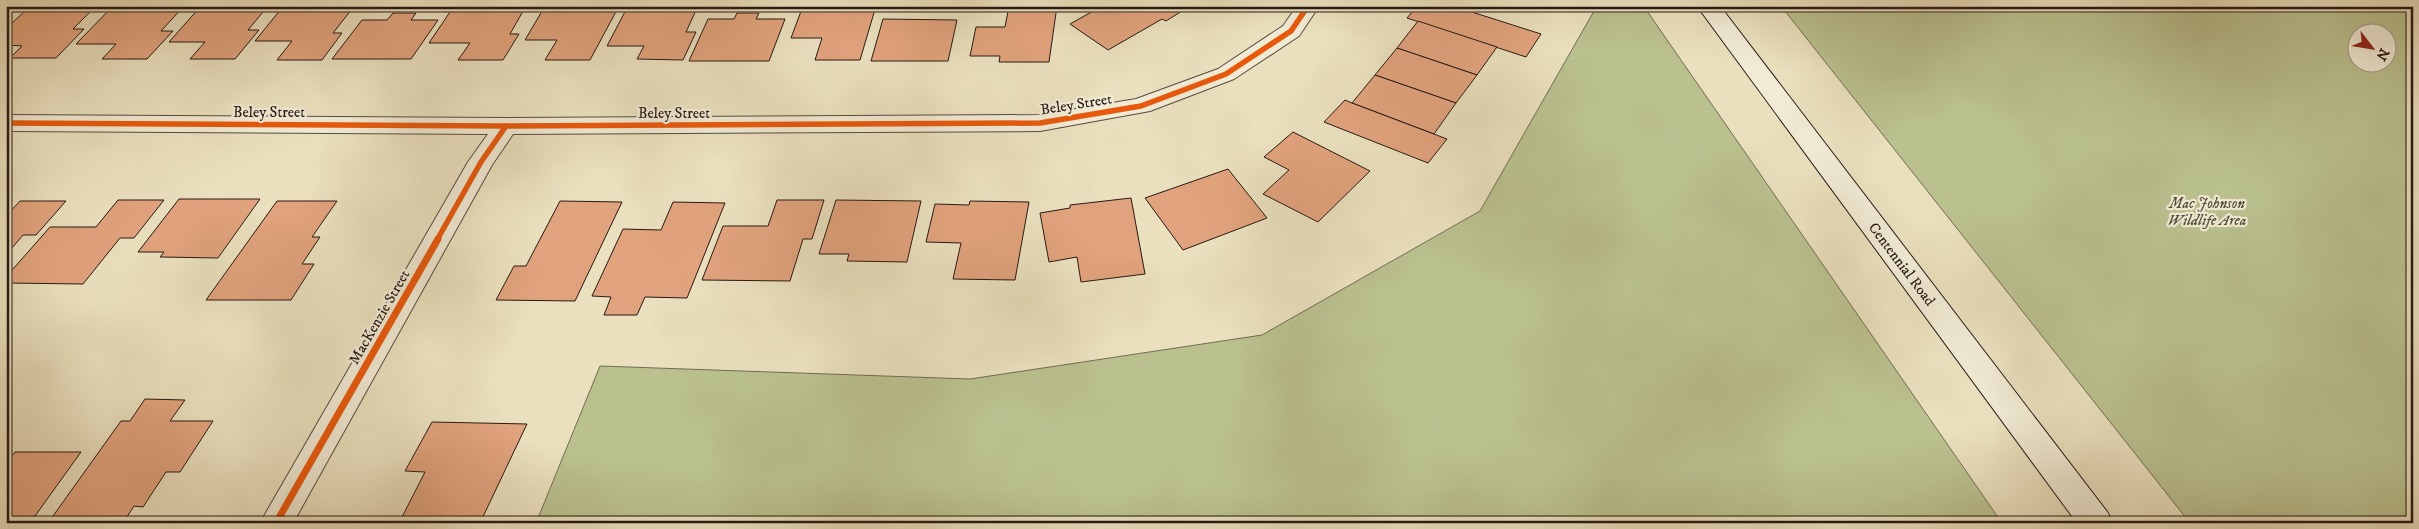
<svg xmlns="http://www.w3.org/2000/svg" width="2419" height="529" font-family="'IM FELL DW Pica',serif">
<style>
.green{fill:#bac18f;stroke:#706d52;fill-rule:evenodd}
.building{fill:#e1a37d;stroke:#261914}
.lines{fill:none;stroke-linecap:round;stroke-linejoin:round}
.minor-casing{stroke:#574b3e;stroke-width:2}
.secondary-casing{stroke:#261914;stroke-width:2}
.minor{fill:#f1ebd5;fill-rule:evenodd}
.secondary{fill:#f1ebd5;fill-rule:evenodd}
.cycleway-far1-casing{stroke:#f1ebd5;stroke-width:8}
.cycleway-casing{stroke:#f1ebd5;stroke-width:10}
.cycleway-far1{stroke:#e8590c;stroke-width:5.5}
.cycleway{stroke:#e8590c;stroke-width:7}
.labels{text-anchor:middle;stroke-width:4.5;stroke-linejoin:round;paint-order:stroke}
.street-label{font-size:15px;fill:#261914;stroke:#f1ebd5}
.park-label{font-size:15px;font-style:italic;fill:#524b39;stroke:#f1ebd5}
</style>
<rect width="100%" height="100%" fill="#eae0be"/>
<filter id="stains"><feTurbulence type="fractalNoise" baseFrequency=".004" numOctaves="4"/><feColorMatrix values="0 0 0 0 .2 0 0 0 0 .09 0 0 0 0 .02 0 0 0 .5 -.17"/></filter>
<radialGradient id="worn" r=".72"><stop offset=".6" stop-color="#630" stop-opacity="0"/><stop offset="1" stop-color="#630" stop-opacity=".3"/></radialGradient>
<g class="green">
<path d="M1781,6h632v517h-223zM2356,32h30v30h-30z"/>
<polygon points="1594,11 1647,11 2002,523 536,523 600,366 970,379 1262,335 1480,211"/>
</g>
<g class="building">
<polygon points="30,6 96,6 73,29 84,29 56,58 10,58 22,46 6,45 6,29"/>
<polygon points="201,6 268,6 248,30 259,30 235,59 190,59 205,42 169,42"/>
<polygon points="310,6 352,9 333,33 342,33 322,60 277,60 292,41 255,41 281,9 308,9"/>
<polygon points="454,6 526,6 510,34 519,34 503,60 458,60 470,43 429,43"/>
<polygon points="545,6 619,6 590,60 545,60 557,40 525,40"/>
<polygon points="628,6 698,6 686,32 696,32 683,60 637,59 644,46 607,46"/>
<polygon points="803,6 876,6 860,60 815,60 822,38 791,38"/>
<polygon points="1009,6 1057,6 1049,62 999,62 1000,56 970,56 976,27 1005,27"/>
<polygon points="1102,6 1190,6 1166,21 1162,19 1108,50 1070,24"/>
<polygon points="1417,6 1453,6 1541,34 1526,57 1407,18"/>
<polygon points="112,7 163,6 183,7 161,31 173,31 147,59 102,59 116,44 76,44"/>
<polygon points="393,13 416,13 411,20 438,20 411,59 332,59 362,20 387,20"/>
<polygon points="737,13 759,13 756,19 785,19 769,61 689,61 708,19 734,19"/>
<polygon points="883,19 957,20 948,61 871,61"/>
<polygon points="1418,21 1497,47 1477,75 1397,48"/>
<polygon points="1397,48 1477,75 1456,103 1375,75"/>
<polygon points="1375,75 1456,103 1434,134 1352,103"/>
<polygon points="1345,100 1352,103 1447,139 1428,163 1324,122"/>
<polygon points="1293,132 1370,171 1318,222 1263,194 1289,170 1264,157"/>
<polygon points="1228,169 1267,218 1183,250 1145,198"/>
<polygon points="1131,198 1145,274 1081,282 1077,257 1049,262 1040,213 1070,208 1070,205"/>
<polygon points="179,199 260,199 218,258 160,257 164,252 138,252"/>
<polygon points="118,200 164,200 134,238 120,238 83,284 6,283 6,277 50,227 96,227"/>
<polygon points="777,200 824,200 812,239 803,239 790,281 702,280 723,226 768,226"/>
<polygon points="836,200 921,201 907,262 847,261 849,254 819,254"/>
<polygon points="20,201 66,201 36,235 23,235 6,255 6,216"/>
<polygon points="277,201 337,201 312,237 320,237 302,264 314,264 291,300 206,300"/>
<polygon points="560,201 622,202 575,301 496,300 514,266 526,266"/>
<polygon points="970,201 1029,202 1015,280 953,279 961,243 926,242 935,204 969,205"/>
<polygon points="673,202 725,203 687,298 645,297 637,315 604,315 611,297 592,296 623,229 661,230"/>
<polygon points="145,399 185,400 170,421 213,421 180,472 166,472 143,507 134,506 123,523 48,523 121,421 130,421"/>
<polygon points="432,422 527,424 480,523 399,523 425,472 405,471"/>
<polygon points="15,452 81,452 30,523 6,523 6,464"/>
</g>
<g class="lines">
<defs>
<polygon id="minor" points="1297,6 1319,6 1299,36 1234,79 1150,111 1040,131 513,134 492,165 293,523 260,523 468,162 488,134 6,131 6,115 506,118 1040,115 1136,99 1218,69 1283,26"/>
<polygon id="secondary" points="1697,6 1720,6 2108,513 2112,523 2077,523"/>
</defs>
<use href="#minor" class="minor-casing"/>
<use href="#secondary" class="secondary-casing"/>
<use href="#minor" class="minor"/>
<use href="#secondary" class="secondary"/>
<defs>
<g id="cycleway-far1">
<polyline points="6,123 506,126 1040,123 1141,106 1226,74 1291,31 1308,6"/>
<polyline points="437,240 481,162 506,126"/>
</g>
<polyline id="cycleway" points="276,523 438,239"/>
</defs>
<use href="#cycleway-far1" class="cycleway-far1-casing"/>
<use href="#cycleway" class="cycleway-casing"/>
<use href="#cycleway-far1" class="cycleway-far1"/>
<use href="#cycleway" class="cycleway"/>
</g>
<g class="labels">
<g class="street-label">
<text transform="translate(1076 104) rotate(-9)" y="5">Beley Street</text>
<text x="269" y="117">Beley Street</text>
<text x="674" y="118">Beley Street</text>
<text transform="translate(1902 264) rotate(53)" y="5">Centennial Road</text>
<text transform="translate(379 317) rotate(-60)" y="5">MacKenzie Street</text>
</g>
<g class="park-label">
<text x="2207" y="208">Mac Johnson<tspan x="2207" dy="17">Wildlife Area</tspan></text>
</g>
</g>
<rect width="2419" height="529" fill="none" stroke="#eae0be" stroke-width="25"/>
<rect x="8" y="8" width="2404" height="514" fill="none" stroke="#261914" stroke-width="2.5"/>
<rect x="12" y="12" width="2394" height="504" fill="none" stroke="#261914"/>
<g transform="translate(2372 48) rotate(121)"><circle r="24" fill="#f1ebd5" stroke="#a09788"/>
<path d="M0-4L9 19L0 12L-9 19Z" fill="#8f2418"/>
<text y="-8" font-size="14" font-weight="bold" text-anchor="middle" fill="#261914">N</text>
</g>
<rect width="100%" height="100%" filter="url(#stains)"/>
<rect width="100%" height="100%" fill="url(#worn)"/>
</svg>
